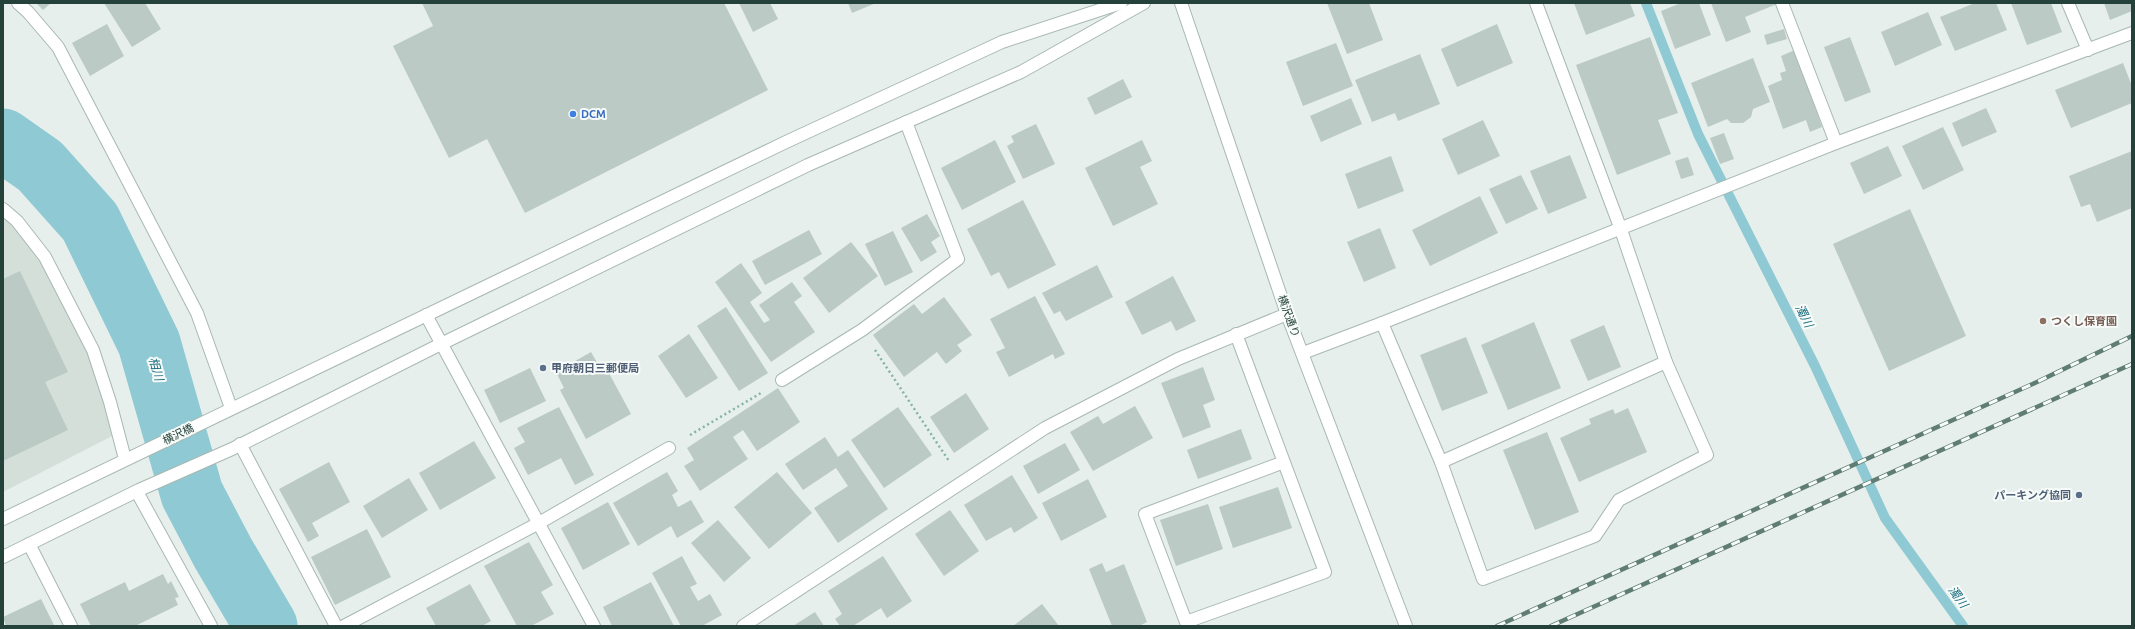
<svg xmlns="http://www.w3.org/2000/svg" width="2135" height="629" font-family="Ubuntu,'Noto Sans JP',sans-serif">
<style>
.built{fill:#d4dfda}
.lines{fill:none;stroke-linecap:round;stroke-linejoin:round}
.stream{stroke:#8ec9d4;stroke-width:10}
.river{stroke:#8ec9d4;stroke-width:63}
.building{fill:#bbcac4}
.service-casing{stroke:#a8b8b2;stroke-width:14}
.minor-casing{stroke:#a8b8b2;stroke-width:14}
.tertiary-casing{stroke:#a8b8b2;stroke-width:14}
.path{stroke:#86b3a5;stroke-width:2.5;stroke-dasharray:2 3;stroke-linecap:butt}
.service{stroke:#fff;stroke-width:12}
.minor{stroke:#fff;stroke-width:12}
.tertiary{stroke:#fff;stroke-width:12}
.rail-casing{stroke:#5f7d75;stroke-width:4.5}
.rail{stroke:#f7fbf9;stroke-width:3;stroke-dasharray:9;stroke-linecap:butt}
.shop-dot{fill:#3f7fe0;stroke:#f7fbf9;stroke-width:1.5}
.education-dot{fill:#8d6e63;stroke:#f7fbf9;stroke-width:1.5}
.service-dot{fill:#5c6f8a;stroke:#f7fbf9;stroke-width:1.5}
.labels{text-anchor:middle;stroke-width:4;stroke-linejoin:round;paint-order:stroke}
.shop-label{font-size:11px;font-weight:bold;fill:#366cbe;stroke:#f7fbf9;text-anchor:start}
.street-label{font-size:11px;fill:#24423a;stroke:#f7fbf9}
.education-label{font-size:11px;font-weight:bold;fill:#785e54;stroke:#f7fbf9;text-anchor:start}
.service-label{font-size:11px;font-weight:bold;fill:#4e5e75;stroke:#f7fbf9;text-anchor:start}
.water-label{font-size:12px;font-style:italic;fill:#1c6f80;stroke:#f7fbf9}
</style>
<rect width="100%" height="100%" fill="#e6efeb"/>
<polygon class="built" points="3,209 45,257 93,350 118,433 3,492"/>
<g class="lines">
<polyline class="stream" points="1646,3 1698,134 1815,366 1885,518 1963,626"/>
<polyline class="river" points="3,140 40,166 90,222 149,343 192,494 223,553 266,626"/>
</g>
<g class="building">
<polygon points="36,3 51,3 43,10"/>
<polygon points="104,3 145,3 161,29 132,47"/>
<polygon points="422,3 724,3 768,90 525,213 487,139 449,158 393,46 433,26"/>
<polygon points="739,3 770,3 778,19 753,32"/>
<polygon points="848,3 876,3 852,13"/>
<polygon points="1327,3 1369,3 1383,40 1347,54"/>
<polygon points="1574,3 1630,3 1635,16 1586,35"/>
<polygon points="1681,3 1699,3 1711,35 1675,49 1661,11"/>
<polygon points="1711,3 1777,3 1777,4 1745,17 1751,32 1726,42"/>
<polygon points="1975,3 1996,3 2007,30 1955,51 1940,17"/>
<polygon points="2011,3 2051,3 2062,32 2027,45"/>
<polygon points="2104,3 2132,3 2132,11 2110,20"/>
<polygon points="1928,12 1942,45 1895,66 1881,32"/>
<polygon points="107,24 124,56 90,76 72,43"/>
<polygon points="1497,24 1513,63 1457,87 1441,49"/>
<polygon points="1784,29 1787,39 1767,45 1764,35"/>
<polygon points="1650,37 1678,113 1658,120 1671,154 1617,175 1576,65"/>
<polygon points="1850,37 1871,92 1845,102 1824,47"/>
<polygon points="1336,43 1353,86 1303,106 1286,62"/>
<polygon points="1795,50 1822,127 1810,132 1806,120 1783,129 1768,86 1782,80 1780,73 1786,71 1781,56"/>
<polygon points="1420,54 1440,104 1398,121 1395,113 1372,122 1355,80"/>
<polygon points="1753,58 1770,102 1753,109 1751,117 1743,123 1731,123 1727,119 1708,127 1691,83"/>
<polygon points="2123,63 2132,86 2132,103 2071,128 2055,90"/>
<polygon points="1123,79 1132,97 1095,115 1087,98"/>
<polygon points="1351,98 1362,124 1321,142 1310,116"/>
<polygon points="1986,108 1997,132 1962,147 1952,123"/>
<polygon points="1483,120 1500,156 1458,175 1442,139"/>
<polygon points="1036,124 1055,164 1023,179 1007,146 1014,142 1011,136"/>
<polygon points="1943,127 1964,170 1923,190 1902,146"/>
<polygon points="1724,133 1734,159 1720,164 1710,138"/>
<polygon points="995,140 1016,182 962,210 941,168"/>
<polygon points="1142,140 1152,161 1140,167 1158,204 1113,226 1085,168"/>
<polygon points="1888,146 1902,176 1864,194 1850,163"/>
<polygon points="2132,151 2132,208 2097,222 2090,204 2081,207 2069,176"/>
<polygon points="1570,155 1587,198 1548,214 1530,171"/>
<polygon points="1391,156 1404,191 1358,209 1345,174"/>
<polygon points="1688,157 1694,175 1681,179 1675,161"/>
<polygon points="1521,175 1538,209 1506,224 1489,189"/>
<polygon points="1480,196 1498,233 1430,266 1412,230"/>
<polygon points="1023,200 1056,265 1008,289 999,272 991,276 967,229"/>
<polygon points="1910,209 1966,336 1889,371 1833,244"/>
<polygon points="927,214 940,236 931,242 937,252 921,262 901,228"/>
<polygon points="1380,228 1396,268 1364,282 1347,242"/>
<polygon points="809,230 822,254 765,285 752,261"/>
<polygon points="893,231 913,272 885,286 865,244"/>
<polygon points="851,242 878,276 829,313 803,278"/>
<polygon points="741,263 762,293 750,302 764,323 770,320 759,305 792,282 802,296 794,302 815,332 771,362 715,282"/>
<polygon points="1097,265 1113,297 1066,321 1060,311 1054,314 1042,293"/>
<polygon points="20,271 68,372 45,382 68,430 3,461 3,279"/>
<polygon points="1173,276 1196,321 1176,331 1171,321 1142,335 1125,302"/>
<polygon points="1035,296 1065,354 1055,359 1053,354 1009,377 996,352 1005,348 990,319"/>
<polygon points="944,297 972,335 957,345 962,351 946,364 937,352 904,377 873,335 914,304 922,314"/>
<polygon points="726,307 768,373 739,391 697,326"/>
<polygon points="1534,322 1561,388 1508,410 1481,345"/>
<polygon points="1604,325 1621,367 1588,381 1570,340"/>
<polygon points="689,334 718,378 686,398 658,356"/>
<polygon points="1466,337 1488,393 1442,411 1420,355"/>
<polygon points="591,352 599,366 604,364 631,414 586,439 560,390 564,388 556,372"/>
<polygon points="1203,367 1215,400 1203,405 1211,427 1183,438 1161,383"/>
<polygon points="530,368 546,401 500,423 484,390"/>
<polygon points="778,388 800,422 757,451 743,430 733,437 748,459 700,491 684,466 694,460 687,448"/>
<polygon points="966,393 989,429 954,453 930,417"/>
<polygon points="1135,406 1153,438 1093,471 1070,432 1098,416 1103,424"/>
<polygon points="559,407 594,475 575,485 561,458 528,475 514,448 525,442 517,428"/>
<polygon points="898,407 932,455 884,488 851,440"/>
<polygon points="1628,408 1647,452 1579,482 1560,438 1591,424 1589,419 1613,409 1615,414"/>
<polygon points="1241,429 1252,459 1198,479 1187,450"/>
<polygon points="1547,432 1579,512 1535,530 1503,450"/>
<polygon points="825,437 838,457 848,450 888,509 838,543 814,508 848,486 836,468 803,490 785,464"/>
<polygon points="474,441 496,478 440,510 419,473"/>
<polygon points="1065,443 1080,470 1038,494 1023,466"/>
<polygon points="329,462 350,502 312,523 319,536 308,542 279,489"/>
<polygon points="667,472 678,491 672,495 678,507 691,500 704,522 677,538 671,526 638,546 613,503"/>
<polygon points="777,472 812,513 769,549 734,507"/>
<polygon points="1012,475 1038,518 1014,533 1011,527 986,541 964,505"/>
<polygon points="409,478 428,510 382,538 363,506"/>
<polygon points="1088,479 1107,517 1061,541 1042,503"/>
<polygon points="1278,487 1292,528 1233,548 1219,507"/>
<polygon points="608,502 630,544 583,570 561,528"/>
<polygon points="1208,504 1223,549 1176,566 1160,520"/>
<polygon points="950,510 979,551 944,576 915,534"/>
<polygon points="718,520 751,558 724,582 691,543"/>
<polygon points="367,529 391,577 335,605 311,557"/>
<polygon points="529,542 553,585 541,592 554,614 531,626 517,626 484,566"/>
<polygon points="682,556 697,584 690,587 698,601 710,594 722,615 702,626 681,626 652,573"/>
<polygon points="883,556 912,601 887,618 881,608 853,626 840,626 835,619 842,614 828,591"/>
<polygon points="1102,563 1106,572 1124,564 1147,622 1139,626 1112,626 1089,569"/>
<polygon points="163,574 168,584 171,581 179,597 175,598 178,605 135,626 91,626 80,604 125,582 129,591"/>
<polygon points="651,582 674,626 612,626 603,607"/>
<polygon points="470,584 491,621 482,626 436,626 426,608"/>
<polygon points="41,599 54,625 6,626 3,617"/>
<polygon points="1042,604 1059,626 1013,626"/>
<polygon points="815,612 824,626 793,626"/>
</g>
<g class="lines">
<defs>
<g id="service">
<polyline points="18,3 28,12 58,47 197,313 231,408"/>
<polyline points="3,209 17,221 45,257 93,350 110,402 125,459"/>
<polyline points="1236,334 1325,572 1186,622 1145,514 1284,462"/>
<polyline points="782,380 862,330 958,259 906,122"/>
<polyline points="240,444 336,626"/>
<polyline points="137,492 211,626"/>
<polyline points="29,544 71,626"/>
<polyline points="344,626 539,523 669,448"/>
<polyline points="743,626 1045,428 1178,359 1287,314"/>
</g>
<g id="minor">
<polyline points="1782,3 1836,143"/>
<polyline points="2068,3 2088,50"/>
<polyline points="426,315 594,626"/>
<polyline points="1382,323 1441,462 1666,362"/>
<polyline points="1303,353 1382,323 1836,143 2132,33"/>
<polyline points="1441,462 1483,579 1595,536 1619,500 1707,455 1666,362 1620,227 1536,3"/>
</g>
<g id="tertiary">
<polyline points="1181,3 1287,314 1406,626"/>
<polyline points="3,519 786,142 1002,42 1121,3"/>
<polyline points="3,557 139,490 232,449 441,344 808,165 1021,72 1144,3"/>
</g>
</defs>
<use href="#service" class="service-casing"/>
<use href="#minor" class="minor-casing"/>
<use href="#tertiary" class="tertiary-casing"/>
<g class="path">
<polyline points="875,350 949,461"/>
<polyline points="690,435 761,393"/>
</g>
<use href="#service" class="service"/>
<use href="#minor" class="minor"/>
<use href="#tertiary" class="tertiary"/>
<defs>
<g id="rail">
<polyline points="1497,626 2037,382 2132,336"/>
<polyline points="1551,626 2132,364"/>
</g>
</defs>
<use href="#rail" class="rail-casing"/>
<use href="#rail" class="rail"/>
</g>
<circle class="shop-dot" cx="573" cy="114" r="4"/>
<circle class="education-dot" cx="2043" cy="321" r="4"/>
<g class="service-dot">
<circle cx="543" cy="368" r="4"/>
<circle cx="2079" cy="495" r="4"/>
</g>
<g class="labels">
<g class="shop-label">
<text x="581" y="118">DCM</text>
</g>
<g class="street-label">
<text transform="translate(1289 316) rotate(70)" y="4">横沢通り</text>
<text transform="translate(178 434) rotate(-26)" y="4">横沢橋</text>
</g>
<g class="education-label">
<text x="2051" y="325">つくし保育園</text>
</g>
<g class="service-label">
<text x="551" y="372">甲府朝日三郵便局</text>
<text x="2071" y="499" text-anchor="end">パーキング協同</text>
</g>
<g class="water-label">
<text transform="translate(1804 316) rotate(63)" y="4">濁川</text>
<text transform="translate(156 369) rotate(74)" y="4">相川</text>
<text transform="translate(1958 597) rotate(54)" y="4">濁川</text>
</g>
</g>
<rect width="2135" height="629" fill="none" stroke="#24423a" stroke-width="8"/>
</svg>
